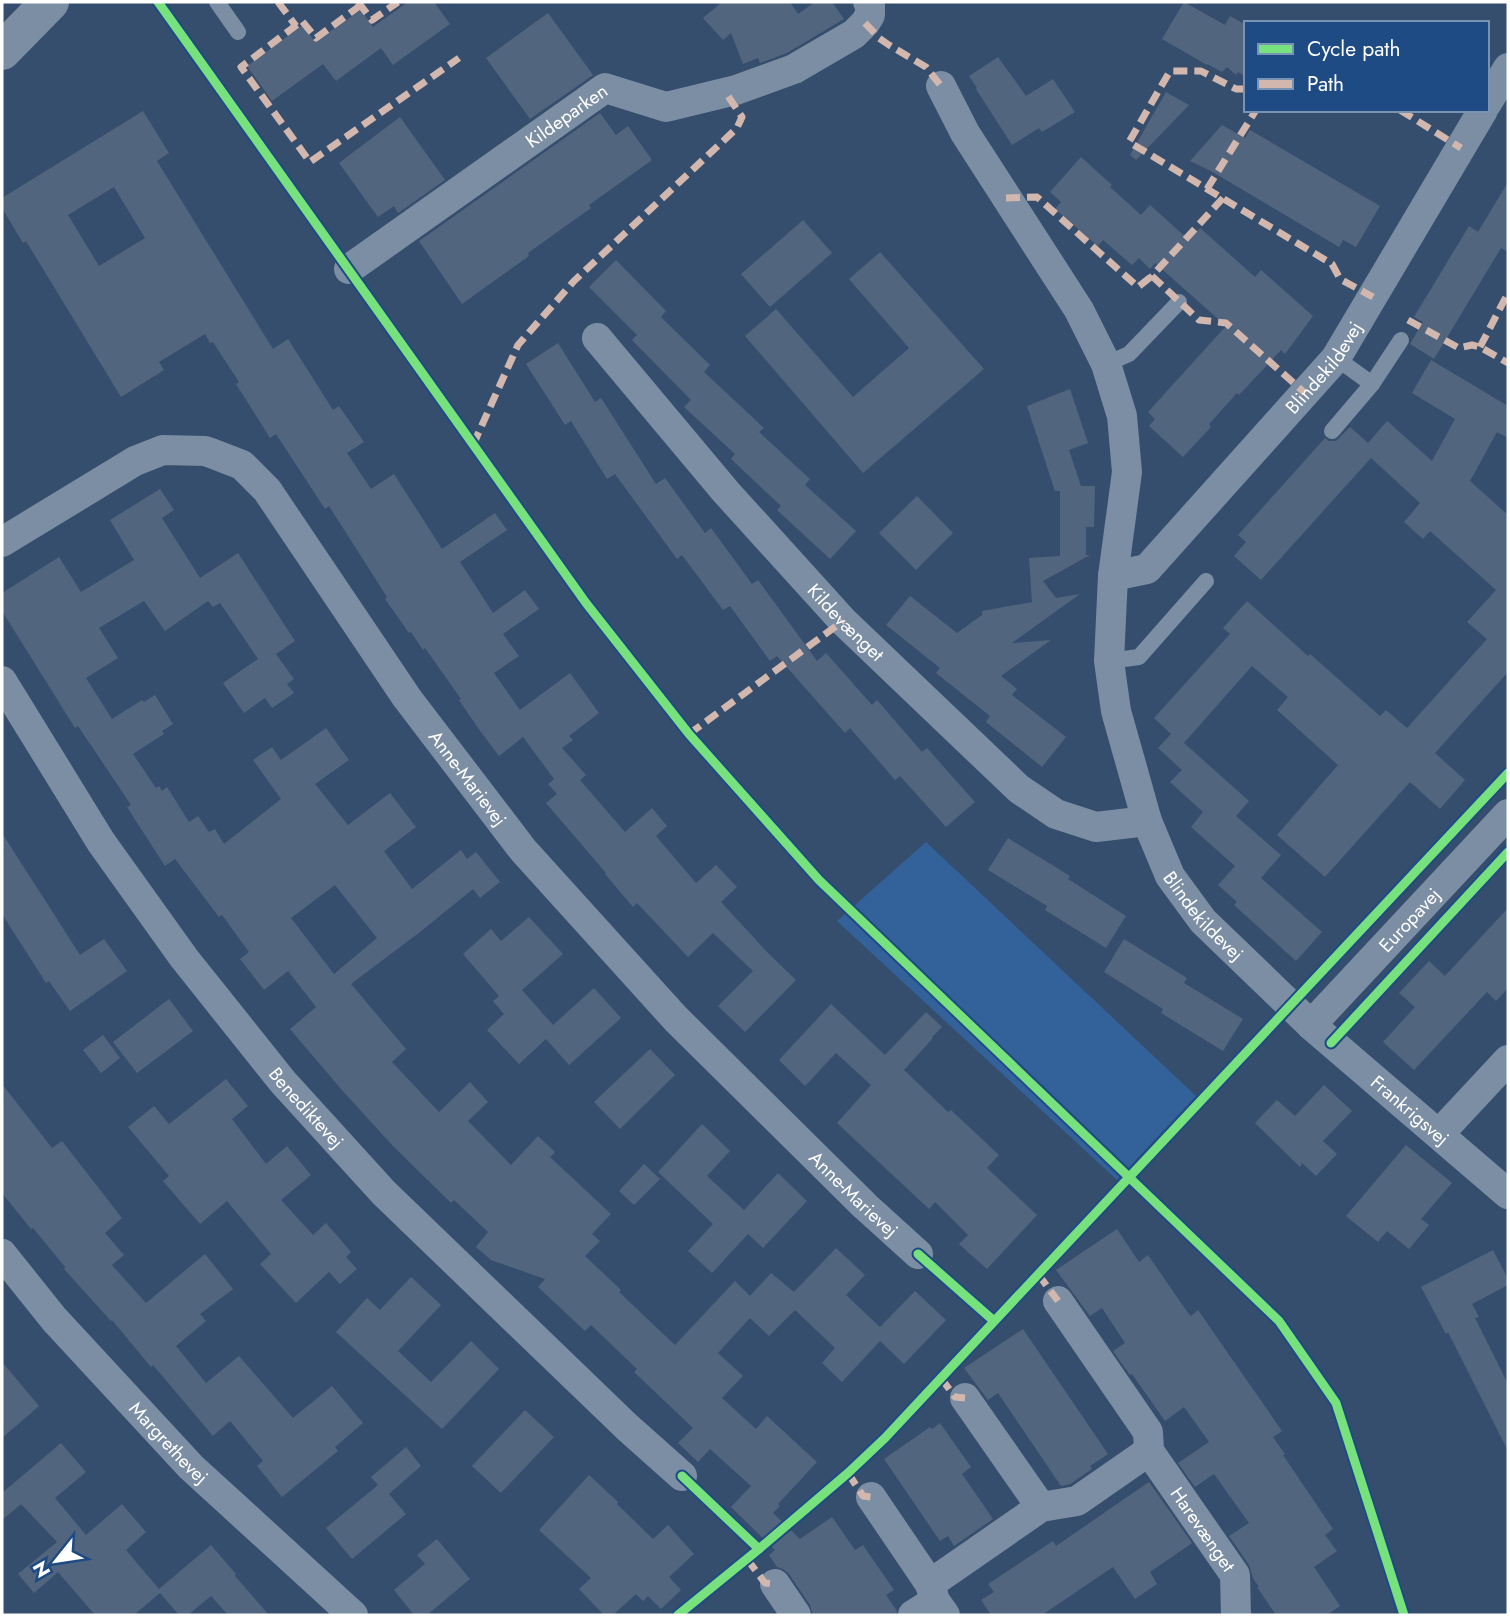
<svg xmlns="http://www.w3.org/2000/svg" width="1510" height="1617" font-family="Jost,sans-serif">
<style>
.green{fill:#33619a}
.building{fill:#52657e;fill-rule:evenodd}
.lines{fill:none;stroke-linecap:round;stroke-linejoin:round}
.service{stroke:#7c8ea3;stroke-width:16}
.minor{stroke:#7c8ea3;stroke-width:30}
.tertiary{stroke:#7c8ea3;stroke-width:38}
.quiet{stroke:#d1b7ad;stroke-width:7;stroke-dasharray:14 7;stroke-linecap:butt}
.cycleway-casing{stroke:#1f4b84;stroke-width:13}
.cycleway{stroke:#77e17e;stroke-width:9}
.labels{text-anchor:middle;stroke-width:5;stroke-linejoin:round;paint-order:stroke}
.street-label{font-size:19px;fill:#fff;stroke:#1f4b84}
</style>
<rect width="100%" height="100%" fill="#364e6d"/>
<polygon class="green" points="926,842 1196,1096 1117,1180 837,921"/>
<g class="building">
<polygon points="408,2 434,2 450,24 393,65 381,48 336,81 323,64 272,101 247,66 303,25 315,42 361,10 373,27"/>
<polygon points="722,2 790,2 798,14 815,2 832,2 844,19 787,53 760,63 758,58 743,64 731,33 723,40 703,18"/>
<polygon points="1184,2 1225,25 1230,16 1246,25 1246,77 1238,72 1236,75 1227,67 1222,72 1207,64 1207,65 1162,39"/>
<polygon points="548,13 593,75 530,119 486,58"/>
<polygon points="998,57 1026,96 1053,79 1075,112 1042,132 1039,128 1012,145 976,89 977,88 969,76"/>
<polygon points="1166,92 1189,105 1136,160 1130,155"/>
<path d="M143,111l26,42 -12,8 116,188 15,-10 45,71 6,-4 25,36 -17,11 24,36 23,-15 48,75 53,-36 12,17 -47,32 33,51 32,-23 14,19 -36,25 16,22 -25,17 26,37 50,-37 29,40 -30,23 4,4 -11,8 24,27 -6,5 45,52 27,-24 15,18 -11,10 40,47 20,-18 21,22 -16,15 47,51 28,27 -51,52 -27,-26 35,-35 -40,-38 -25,24 -51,-54 -4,4 -28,-33 1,-1 -60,-70 11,-9 -9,-10 6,-5 -31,-42 -24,19 -21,-28 -19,-28 2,-1 -36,-51 -2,2 -12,-18 -2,1 -24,-34 2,-2 -58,-91 -4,3 -49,-75 -6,4 -34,-54 3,-2 -26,-40 -3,1 -5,-9 -46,28 5,8 -43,27 -95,-156 -3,2 -21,-35v-10zM114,187l31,51 -46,28 -31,-51z"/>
<polygon points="600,113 616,135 628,126 652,160 589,205 591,208 528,253 529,256 462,304 419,241"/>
<polygon points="400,117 445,180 398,213 394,206 378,217 339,163"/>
<polygon points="1222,125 1245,138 1250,130 1380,206 1356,247 1343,240 1339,247 1211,171 1190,161"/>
<polygon points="1081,157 1112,185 1110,187 1141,215 1150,205 1189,240 1200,228 1255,277 1261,270 1313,316 1285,354 1281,350 1239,395 1237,393 1209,424 1211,427 1183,457 1149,426 1155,419 1148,412 1226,326 1155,263 1150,269 1139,258 1132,265 1103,240 1098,246 1055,209 1061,202 1050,192"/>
<polygon points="1508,182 1508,252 1501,248 1434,359 1410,344 1423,322 1414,317 1469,226 1478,232"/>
<polygon points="803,220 832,253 770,307 741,274"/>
<polygon points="880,252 984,369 863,473 745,336 776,309 853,397 909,348 849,279"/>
<polygon points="616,260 666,311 661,317 710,365 704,372 764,428 759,432 810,479 805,485 856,531 830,559 777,510 781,506 731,459 735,454 684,407 691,400 632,340 637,335 589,287"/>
<polygon points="558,343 595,402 601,398 656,484 665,478 705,533 711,528 752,584 758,580 817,661 826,653 872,705 877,700 922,752 927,748 975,802 946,827 900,776 895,780 850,728 845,733 777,656 770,661 730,606 723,610 682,555 677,559 615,474 607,479 571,421 565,425 526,364"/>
<polygon points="1431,360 1508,406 1508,438 1497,432 1470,481 1508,515 1508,672 1435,753 1465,780 1440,809 1410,782 1325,877 1277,835 1338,765 1277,710 1288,697 1252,666 1184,743 1249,801 1236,816 1281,855 1261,878 1322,932 1296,961 1234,905 1237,902 1218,885 1235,866 1191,827 1203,812 1170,782 1182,770 1158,748 1171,734 1154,718 1230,634 1223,628 1247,601 1308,656 1310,654 1380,716 1386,710 1407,728 1487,639 1467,622 1496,590 1430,531 1423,539 1404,522 1420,503 1371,458 1261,580 1234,556 1246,542 1238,535 1325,438 1329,441 1336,441 1350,427 1368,443 1387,421 1432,461 1455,419 1412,393"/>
<polygon points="1070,389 1088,443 1069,450 1081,486 1095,486 1094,527 1086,527 1086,555 1090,555 1043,581 1056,598 1080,594 1012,643 1051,640 1001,676 1017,689 1012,695 1066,737 1042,767 986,722 990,716 936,673 940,668 886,625 910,596 957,633 982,615 982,611 1032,602 1029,558 1060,556 1060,491 1055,491 1027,406"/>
<path d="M160,489l14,21 -12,8 38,60 38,-25 57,88 -19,13 18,25 -7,5 7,9 -22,15 -7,-10 -21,15 -21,-30 35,-24 -38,-56 -7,4 -5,-6 -43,30 -21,-30 -45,27 19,30 -32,20 26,41 30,-19 2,2 11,-7 18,29 -11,7 2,3 -31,20 23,34 3,-2 3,5 5,-4 22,35 9,-6 11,16 6,-3 9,15 57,-45 -28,-39 19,-13 9,13 45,-32 23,32 -34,24 33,41 42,-32 26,34 -32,24 28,38 49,-39 6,9 9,-7 24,30 -20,16 -7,-9 -53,43 -69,52 55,65 -14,13 47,50 31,-30 18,20 -20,19 43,44 27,-29 17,16 -5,5 61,57 -19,20 8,7 -15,15 36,34 -2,2 56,53 60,-64 15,15 21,-23 23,19 42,-44 29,27 -19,20 34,32 35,-36 31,29 -42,44 -24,-23 -38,41 -20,-19 13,-15 -40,-38 -26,26 -19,-18 -32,35 25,23 -21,22 34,31 11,-13 50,46 -39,42 2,2 -7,7 27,26 32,-22 23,33 8,-5 31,45 -8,5 11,16 -1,4h-83l-3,-10 -21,-31 -6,-5 -6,-2 -8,-12 6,-5 -44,-43 20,-21 -41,-37 -12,13 -20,-19 15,-15 -59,-56 3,-3 -46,-44 -6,6 -47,-44 7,-8 -54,-19 -15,-13 12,-15 -34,-32 -3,3 -58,-57 -52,-57 -51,-60 26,-22 -28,-36 -24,19 -24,-31 9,-7 -27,-37 -3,2 -44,-58 -10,7 -38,-59 4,-2 -53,-79 -3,2 -73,-117v-18l57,-36 22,35 53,-32 -24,-40zM335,885l42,53 -43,36 -43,-56z"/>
<polygon points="917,496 953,533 916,570 879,533"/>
<polygon points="2,833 80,955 104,939 127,971 70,1011 49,981 46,983 2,914"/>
<polygon points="1008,838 1070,876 1068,879 1126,916 1106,948 1045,910 1047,906 988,870"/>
<polygon points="1508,908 1508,988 1496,1001 1487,992 1414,1070 1383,1042 1415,1007 1399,993 1429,961 1445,976"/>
<polygon points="529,917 563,954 522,990 553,1025 594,988 621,1018 569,1065 546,1039 519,1064 487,1030 504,1014 493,1001 499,996 463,954 491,929 501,941"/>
<polygon points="1124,939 1187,978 1184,983 1243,1019 1223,1051 1161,1013 1163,1009 1104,972"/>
<polygon points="169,999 193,1031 137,1073 113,1042"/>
<polygon points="831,1004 885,1055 926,1012 942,1027 932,1037 933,1038 904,1070 948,1112 951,1110 999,1155 987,1168 1037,1215 987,1269 959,1244 968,1235 935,1202 929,1209 837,1123 871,1085 836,1053 805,1086 779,1060"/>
<polygon points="103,1035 120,1058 101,1073 83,1050"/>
<polygon points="650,1049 675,1075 620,1129 594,1102"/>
<polygon points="226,1079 248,1106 232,1119 266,1164 287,1146 311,1175 281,1200 313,1235 326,1223 351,1252 346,1257 357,1269 340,1284 329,1272 296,1303 260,1264 271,1254 227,1201 200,1224 163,1181 169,1176 128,1127 154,1106 169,1124"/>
<polygon points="2,1084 52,1148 62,1141 122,1218 105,1233 124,1255 112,1265 146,1303 205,1254 233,1289 200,1314 206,1321 176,1346 206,1383 239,1356 293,1418 332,1386 363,1423 335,1447 338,1451 282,1497 257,1466 263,1461 230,1421 213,1436 164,1378 153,1365 151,1367 112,1320 111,1321 64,1269 65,1267 33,1228 31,1229 2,1193"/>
<polygon points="1324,1085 1352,1111 1323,1141 1337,1154 1316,1176 1302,1163 1300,1167 1255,1123 1277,1100 1295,1116"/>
<polygon points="702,1124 730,1151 707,1176 744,1210 778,1173 807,1201 763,1248 748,1234 712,1273 688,1251 713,1224 658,1172"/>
<polygon points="1406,1145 1452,1183 1421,1219 1429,1225 1409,1249 1387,1231 1378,1242 1346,1216"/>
<polygon points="644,1164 660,1179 634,1205 619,1191"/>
<polygon points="1117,1229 1139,1262 1148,1255 1188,1313 1191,1316 1198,1310 1282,1431 1273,1437 1285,1454 1283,1455 1333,1529 1325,1535 1337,1551 1314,1567 1340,1606 1327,1615 1276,1615 1257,1587 1259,1587 1253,1578 1249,1565 1229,1536 1249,1523 1214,1474 1195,1487 1178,1463 1209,1442 1184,1407 1165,1421 1132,1374 1130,1375 1113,1351 1125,1343 1102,1308 1090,1316 1056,1270"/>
<polygon points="1493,1250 1508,1279 1508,1285 1472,1304 1479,1317 1475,1318 1508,1384 1508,1451 1448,1332 1446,1334 1421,1287"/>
<polygon points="411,1277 441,1305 398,1351 431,1382 471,1341 499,1369 442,1429 336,1332 367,1298 380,1310"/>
<polygon points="1023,1329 1108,1454 1090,1466 1092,1469 1070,1484 1061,1486 998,1393 988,1400 964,1368"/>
<polygon points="2,1362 39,1406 2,1438"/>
<polygon points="525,1410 554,1437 501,1493 472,1466"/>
<polygon points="940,1423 971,1467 962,1474 993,1519 954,1546 948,1536 940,1541 884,1459 930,1427 932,1429"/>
<polygon points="61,1443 86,1472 55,1498 86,1535 122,1504 146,1532 126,1550 159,1589 211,1545 236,1574 235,1576 269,1615 228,1615 211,1596 188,1615 179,1615 160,1593 134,1615 95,1615 58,1572 34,1593 18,1574 57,1542 21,1504 2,1520 2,1493"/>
<polygon points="406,1447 421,1466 389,1494 406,1514 352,1559 326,1528 378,1485 371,1477"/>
<polygon points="589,1475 618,1502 617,1504 653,1539 668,1525 694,1554 669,1577 681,1590 661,1609 648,1596 643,1601 636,1594 613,1615 604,1615 579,1589 591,1578 539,1530"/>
<polygon points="1149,1482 1192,1543 1150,1572 1157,1584 1135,1599 1113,1567 1042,1615 991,1615 981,1600 994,1592 988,1584 1053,1541 1056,1546"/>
<polygon points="437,1539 470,1579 427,1615 414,1615 394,1590 425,1564 417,1555"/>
</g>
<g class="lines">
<g class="service">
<polyline points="217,2 238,32"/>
<polyline points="1336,358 1372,384"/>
<polyline points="1106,364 1129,354 1179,302"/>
<polyline points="1332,431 1372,384 1401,340"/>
<polyline points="1109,661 1139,657 1206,581"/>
</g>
<g class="minor">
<path id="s1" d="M941,86l24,47 114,177 27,54 16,52 5,56 -14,104 -4,85 7,50 31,110 23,55 33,45 108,104 197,169"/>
<polyline points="1487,103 1508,68"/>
<path id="s2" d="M349,269l256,-181 61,19 70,-17 58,-21 60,-35 11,-11 5,-8v-10l-2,-3"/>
<path id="s3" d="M597,338l129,154 117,129 176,168 37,25 40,13 51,-6"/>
<path id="s4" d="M2,542l133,-81 28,-11 42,1 6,2 31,12 25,25 140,208 116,152 153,169 189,187 53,48"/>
<path id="s5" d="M1113,576l34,-7 189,-211 147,-248"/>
<path id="s6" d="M2,681l99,161 83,116 99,124 101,111 243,234 55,49"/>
<path id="s7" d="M1311,1025l197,-211"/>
<polyline points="1439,1134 1508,1060"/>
<path id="s8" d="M2,1254l52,65 137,148 162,148"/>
<path id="s9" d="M1058,1301l90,131 1,19 86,124 1,40"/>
<polyline points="965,1398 1041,1507"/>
<polyline points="871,1497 930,1584 935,1601 945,1615"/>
<polyline points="775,1584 796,1615"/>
<polyline points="930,1584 1041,1507 1077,1501 1149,1451"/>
<polyline points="913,1615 935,1601"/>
</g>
<polyline class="tertiary" points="2,51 50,2"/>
<g class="quiet">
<polyline points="278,2 296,26"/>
<polyline points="358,2 372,20 398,2"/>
<polyline points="361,5 316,38 302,21 241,67 310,162 459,58"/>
<polyline points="865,23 879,38 889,45 926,67 941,86"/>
<polyline points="1246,89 1236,89 1201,71 1170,71 1129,142 1332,264 1340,279 1373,297"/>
<polyline points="1400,110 1461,148"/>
<polyline points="1207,189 1256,110"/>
<polyline points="1006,198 1037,197 1138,287 1152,276"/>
<polyline points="1223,198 1152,276 1199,320 1226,323 1305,393"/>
<polyline points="1408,320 1459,348 1472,345 1480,347 1508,363"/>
<polyline points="1480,347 1508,293"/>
<polyline points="473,445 518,345 574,281 737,128 742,117 726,93"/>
<polyline points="689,734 843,621"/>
<polyline points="1038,1274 1058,1301"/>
<polyline points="941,1378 955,1397 965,1398"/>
<polyline points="848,1473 863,1496 871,1497"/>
<polyline points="747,1559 765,1583 775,1584"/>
</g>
<defs>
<g id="cycleway">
<polyline points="158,2 586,603 689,734 819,880 1279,1321 1336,1403 1404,1615"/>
<polyline points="1331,1043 1508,852"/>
<polyline points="918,1254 994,1321"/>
<polyline points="682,1476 759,1549"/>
<path d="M678,1615l81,-66 89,-76 37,-35c207,-222 416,-442 623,-665"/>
</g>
</defs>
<use href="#cycleway" class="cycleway-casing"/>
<use href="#cycleway" class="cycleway"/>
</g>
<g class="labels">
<g class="street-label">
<text dy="7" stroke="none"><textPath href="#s2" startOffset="266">Kildeparken</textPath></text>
<text dy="7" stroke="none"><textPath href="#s5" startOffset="303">Blindekildevej</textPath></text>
<text dy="7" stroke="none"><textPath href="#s3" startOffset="378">Kildevænget</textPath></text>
<text dy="7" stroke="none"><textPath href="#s4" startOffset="654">Anne-Marievej</textPath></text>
<text dy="7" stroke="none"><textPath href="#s1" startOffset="901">Blindekildevej</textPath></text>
<text dy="7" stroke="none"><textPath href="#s7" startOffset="144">Europavej</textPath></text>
<text dy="7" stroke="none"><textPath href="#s6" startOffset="525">Benediktevej</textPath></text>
<text dy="7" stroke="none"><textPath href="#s1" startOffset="1185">Frankrigsvej</textPath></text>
<text dy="7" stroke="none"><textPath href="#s4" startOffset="1222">Anne-Marievej</textPath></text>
<text dy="7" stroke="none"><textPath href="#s8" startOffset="252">Margrethevej</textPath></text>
<text dy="7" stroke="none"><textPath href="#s9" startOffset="273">Harevænget</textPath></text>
</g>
</g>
<rect width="1510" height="1617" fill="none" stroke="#ffffff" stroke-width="7"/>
<rect x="1244" y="21" width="245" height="91" fill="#1f4b84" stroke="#7993b5" stroke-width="2"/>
<rect x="1258" y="44" width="35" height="10" fill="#77e17e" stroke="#7993b5" stroke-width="2"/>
<text x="1307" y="56" font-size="21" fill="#ffffff">Cycle path</text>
<rect x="1258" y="79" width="35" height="10" fill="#d1b7ad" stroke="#7993b5" stroke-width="2"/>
<text x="1307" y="91" font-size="21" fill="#ffffff">Path</text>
<g transform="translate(56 1561) rotate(240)" stroke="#1f4b84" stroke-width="5" paint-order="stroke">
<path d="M0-5L12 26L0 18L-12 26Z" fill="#ffffff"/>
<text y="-10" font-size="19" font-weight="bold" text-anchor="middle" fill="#ffffff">N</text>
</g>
</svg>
